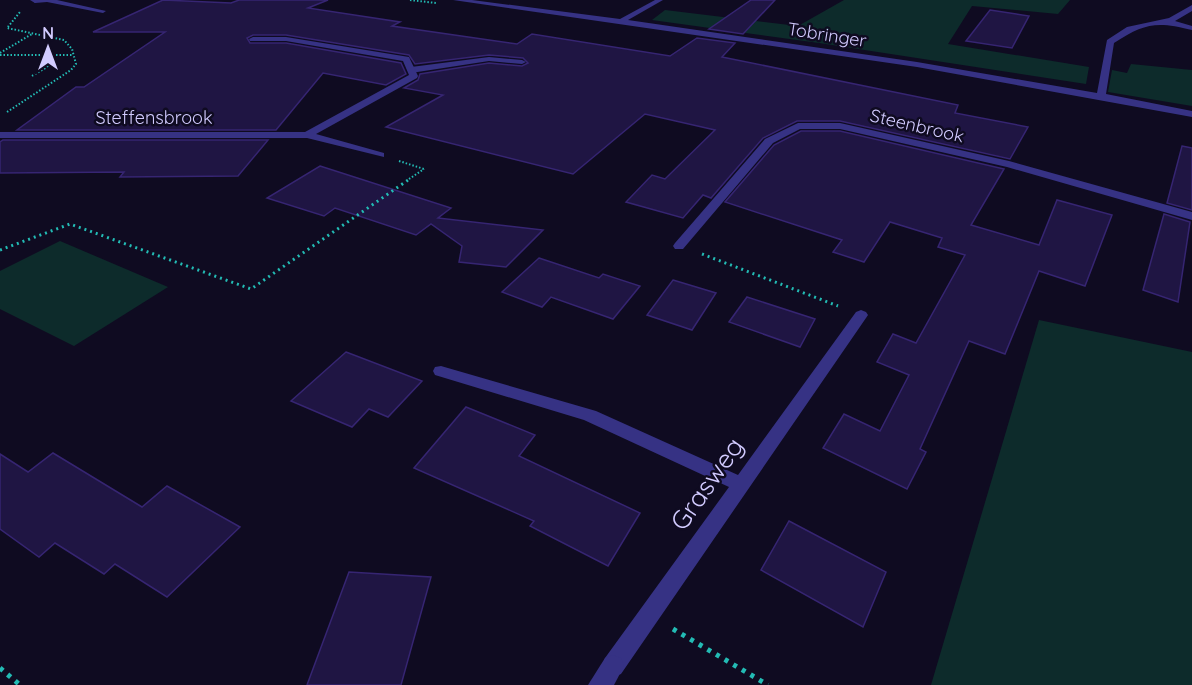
<svg xmlns="http://www.w3.org/2000/svg" width="1192" height="685" font-family="Quicksand,sans-serif">
<style>
.green{fill:#0d2b2b}
.building{fill:#1f1543;stroke:#362572;stroke-width:1.5}
.lines{fill:none;stroke-linecap:round;stroke-linejoin:round}
.path-far2{stroke:#23bbb4;stroke-width:2;stroke-dasharray:1.5 2;stroke-linecap:butt}
.path-far1{stroke:#23bbb4;stroke-width:3;stroke-dasharray:2 4;stroke-linecap:butt}
.path{stroke:#23bbb4;stroke-width:5;stroke-dasharray:4 6;stroke-linecap:butt}
.lane{fill:#363284;fill-rule:evenodd}
.street{fill:#363284;fill-rule:evenodd}
.labels{text-anchor:middle;stroke-width:5;stroke-linejoin:round;paint-order:stroke}
.far-street-label{font-size:18px;fill:#d2cbff;stroke:#0f0b21}
.near-street-label{font-size:26px;fill:#d2cbff;stroke:#0f0b21}
</style>
<rect width="100%" height="100%" fill="#0f0b21"/>
<g class="green">
<polygon points="844,0 1070,0 1058,14 972,6 948,44 1089,67 1086,84 819,43 652,20 665,10 798,26"/>
<polygon points="1131,64 1192,70 1192,106 1108,92 1112,70 1127,73"/>
<polygon points="60,241 168,287 74,346 0,309 0,271"/>
<polygon points="1039,320 1192,352 1192,685 931,685"/>
</g>
<g class="building">
<polygon points="163,0 231,3 239,0 328,0 308,8 400,22 392,26 517,44 532,34 670,56 697,38 735,43 722,57 958,105 955,113 1028,127 1010,159 840,121 797,121 763,138 711,198 703,195 683,218 626,202 652,175 665,179 715,130 645,114 573,174 386,127 443,95 404,88 418,80 420,74 489,63 522,66 528,63 523,58 489,55 415,64 409,55 286,35 253,35 247,38 250,43 286,43 401,63 406,74 386,85 323,73 276,130 17,130 76,87 84,87 165,32 93,32"/>
<polygon points="751,0 775,0 743,34 709,29"/>
<polygon points="990,10 1029,16 1012,48 966,41"/>
<polygon points="801,131 840,131 1004,169 971,225 1039,245 1057,200 1112,215 1085,286 1039,271 1005,354 969,341 920,449 926,452 907,489 823,448 844,414 880,431 909,375 877,362 893,334 916,343 965,255 938,247 942,238 890,222 864,262 833,252 842,240 725,202 774,145"/>
<polygon points="3,140 268,140 238,176 120,177 124,172 0,173 0,142"/>
<polygon points="1182,146 1192,148 1192,210 1167,203"/>
<polygon points="320,166 451,208 438,218 543,230 506,267 459,262 462,246 431,224 416,235 335,208 324,216 267,198"/>
<polygon points="1164,214 1190,222 1178,302 1143,290"/>
<polygon points="539,258 599,278 603,274 640,286 613,319 551,297 542,307 502,292"/>
<polygon points="673,280 716,293 692,330 647,315"/>
<polygon points="747,297 815,319 800,347 729,322"/>
<polygon points="346,352 422,381 388,417 369,409 352,427 291,401"/>
<polygon points="466,407 535,435 519,456 640,513 608,566 530,526 534,521 414,468"/>
<polygon points="53,453 142,507 167,486 240,527 167,597 115,564 104,574 55,543 39,557 0,529 0,454 28,472"/>
<polygon points="789,521 886,572 863,627 761,570"/>
<polygon points="349,572 431,577 401,685 307,685"/>
</g>
<g class="lines">
<g class="path-far2">
<polyline points="410,0 436,3"/>
<polyline points="0,53 32,34"/>
<polyline points="0,55 73,55"/>
<polyline points="32,76 47,67 52,57 49,55"/>
<polyline points="7,112 71,70 76,64 72,49 64,40 7,28 20,12"/>
<polyline points="399,161 424,169"/>
<polyline points="409,179 424,169"/>
</g>
<g class="path-far1">
<polyline points="0,250 70,224 251,289 411,178"/>
<polyline points="702,254 838,306"/>
</g>
<g class="path">
<polyline points="673,629 768,685"/>
<polyline points="0,668 20,685"/>
</g>
<g class="lane">
<polygon points="32,0 57,0 106,11 103,13 47,2 35,3"/>
<polygon points="489,57 522,60 526,62 522,64 489,61 411,73 407,70 411,67"/>
<polygon points="861,310 866,312 868,315 866,318 621,674 613,677 605,674 602,666 605,658 729,487 584,420 435,375 433,371 435,367 441,366 596,411 738,475 856,312"/>
</g>
<g class="street">
<polygon points="30,0 38,0 38,1 35,3"/>
<path d="M453,0h19l148,19 35,-19h8l-35,20 289,42 180,31 10,-53 20,-13 42,-9 23,-13v6l-17,10 17,5v4c-35,-9 -48,-7 -78,13l-8,51 86,17v6l-275,-50z"/>
<polygon points="253,37 286,37 409,57 418,76 417,78 316,134 384,153 384,157 307,138 0,138 0,132 305,132 409,75 403,61 286,41 250,41 249,39"/>
<polygon points="798,123 840,123 1009,161 1192,212 1192,220 1007,167 840,129 800,129 773,143 683,249 675,249 673,246 675,243 765,139"/>
<polygon points="613,655 621,658 624,666 614,685 588,685 605,658"/>
</g>
</g>
<g class="labels">
<g class="far-street-label">
<text transform="translate(827 35) rotate(9)" y="6">Tobringer</text>
<text x="154" y="124">Steffensbrook</text>
<text transform="translate(917 126) rotate(13)" y="6">Steenbrook</text>
</g>
<g class="near-street-label">
<text transform="translate(707 484) rotate(-55)" y="9">Grasweg</text>
</g>
</g>
<g transform="translate(48 48)" stroke="#0f0b21" stroke-width="4.5" paint-order="stroke">
<path d="M0-4.5L10 22L0 15L-10 22Z" fill="#d2cbff"/>
<text y="-9" font-size="16" font-weight="bold" text-anchor="middle" fill="#d2cbff">N</text>
</g>
</svg>
